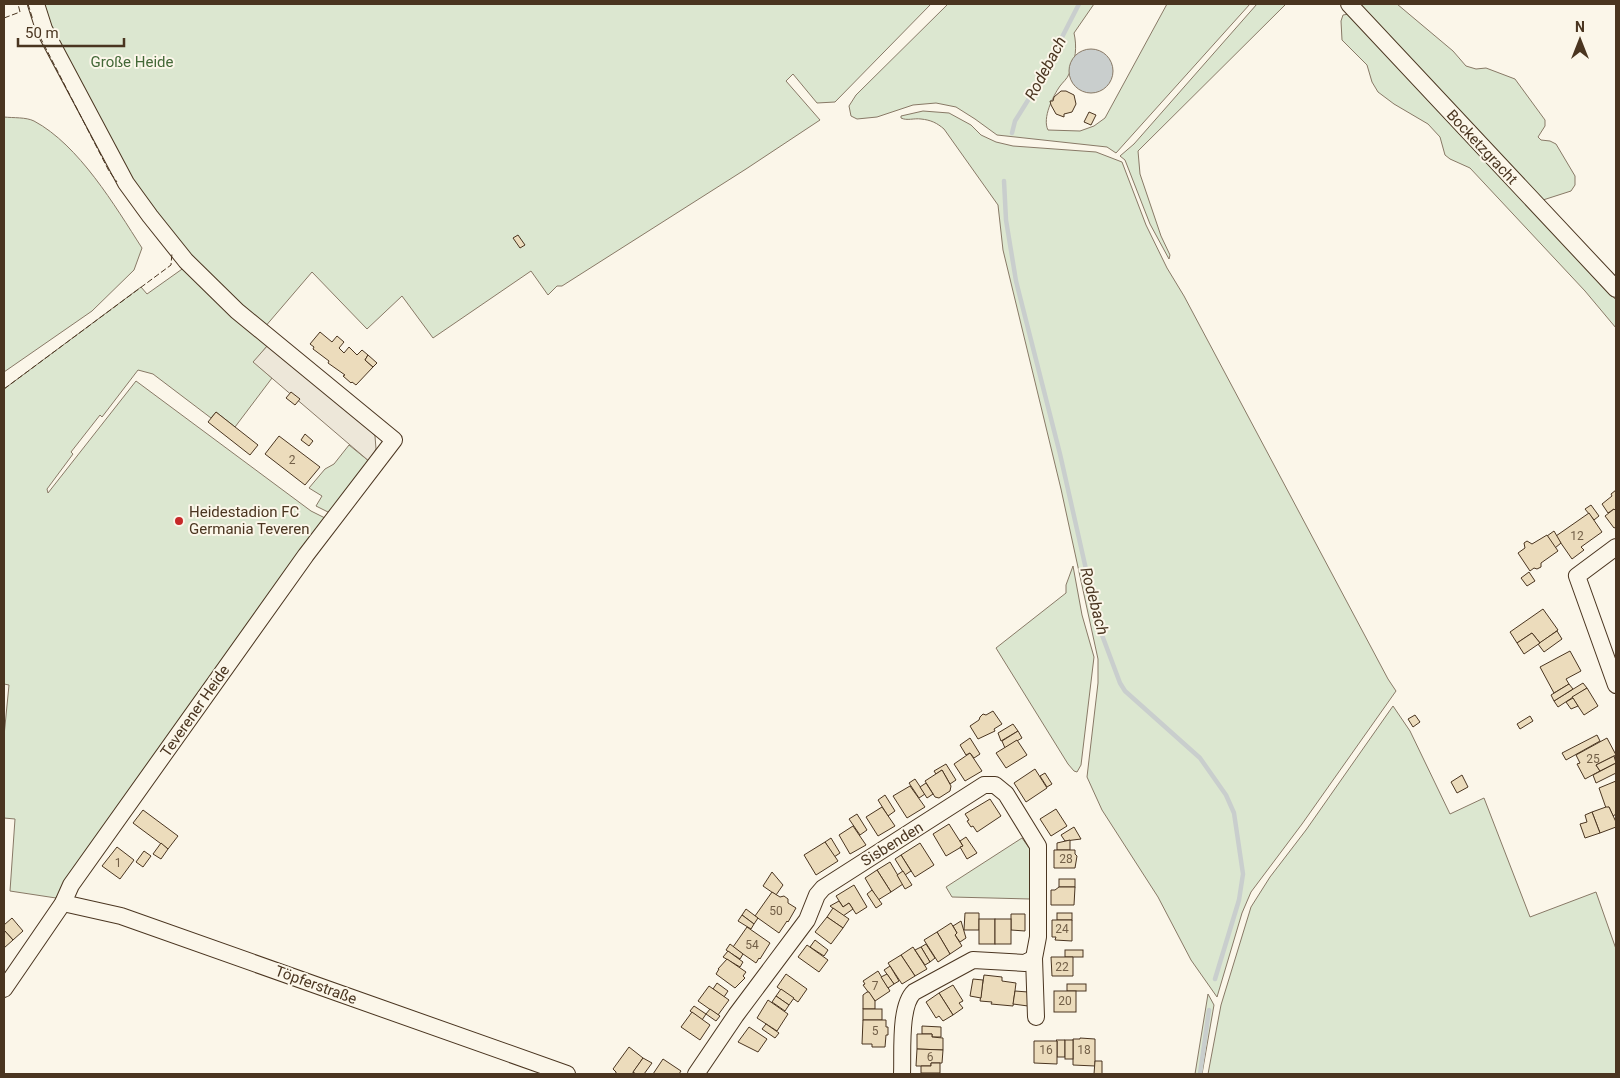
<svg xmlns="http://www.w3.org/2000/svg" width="1620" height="1078" font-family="Roboto,sans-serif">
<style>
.green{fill:#dce7d0;stroke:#887966}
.parking{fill:#ede7d9;stroke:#887966}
.water{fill:#c9cecd;stroke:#887966}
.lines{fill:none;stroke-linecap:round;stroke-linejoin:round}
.stream{stroke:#c9cecd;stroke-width:4.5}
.building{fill:#ecdcbc;stroke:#4a3520}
.minor-casing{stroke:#4a3520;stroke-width:18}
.minor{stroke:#fbf6e9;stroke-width:16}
.fence{stroke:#4a3520;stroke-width:1;stroke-dasharray:6 2.5;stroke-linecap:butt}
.poi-dot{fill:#c62828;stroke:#fbf6e9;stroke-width:2}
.labels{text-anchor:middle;stroke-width:4;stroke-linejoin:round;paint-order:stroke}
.number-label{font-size:12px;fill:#725f47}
.park-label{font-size:15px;fill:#436837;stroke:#fbf6e9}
.street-label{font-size:15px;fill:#4a3520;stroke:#fbf6e9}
.poi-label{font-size:15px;fill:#4a3520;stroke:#fbf6e9;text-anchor:start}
.water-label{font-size:16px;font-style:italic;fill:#4a3520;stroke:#fbf6e9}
</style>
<rect width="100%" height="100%" fill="#fbf6e9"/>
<g class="green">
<polygon points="40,4 931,4 835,102 817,103 793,74 786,81 820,120 746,169 562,286 557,286 548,295 531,271 433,338 402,296 367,329 312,272 264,328 190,259 130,183"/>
<path d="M948,4h146l-20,29c3,13 2,28 -5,41 -2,5 -6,8 -9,12 -7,10 -18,32 -12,44l32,1 14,-5 11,-8 62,-114h83l-134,149 -9,-6 -110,-12 -22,-16 -19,-12 -20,-4 -23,2 -36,12 -20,2 -6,-3 -2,-10 7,-11z"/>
<polygon points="1257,4 1286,4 1138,151 1140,174 1161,236 1170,255 1169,259 1150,224 1125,160 1120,156 1134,144"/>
<polygon points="1356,4 1397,4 1453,51 1466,66 1476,69 1486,68 1515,79 1545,120 1545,126 1538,137 1541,140 1550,141 1556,144 1575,176 1575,185 1571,191 1543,200"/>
<polygon points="1349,14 1425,97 1616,300 1616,328 1585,291 1470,168 1450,159 1445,155 1440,137 1428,124 1394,104 1378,92 1372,82 1367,65 1342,40 1341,21 1343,15"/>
<path d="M923,111l26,2 22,12 10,10 15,7 17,4 83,6 26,10 24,63 21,43 17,28 204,383 8,12 -94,133 -51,68 -9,21 -25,84 -26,-37 -33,-63 -56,-87 -15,-33 11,-94v-24l-37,-170 -58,-239 -5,-45 -54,-76c-7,-6 -13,-9 -23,-10 -7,-1 -14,2 -20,-1v-2z"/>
<path d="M4,117c9,1 22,0 30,4 45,24 81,85 108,127l-8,22 -42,41 -88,61z"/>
<polygon points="185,267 268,345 254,362 272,378 235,427 216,412 211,418 153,374 138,370 102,417 100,415 71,452 73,454 47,489 48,493 136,381 311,511 327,519 56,898 10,891 15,819 4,818 4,736 9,685 4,684 4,389 141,287 147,294"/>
<polygon points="349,445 370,462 330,513 316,506 322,496 309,488 325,469 334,464"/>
<polygon points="1073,566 1082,615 1094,657 1081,765 1077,772 1074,771 1068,764 996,648 1066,593 1066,585"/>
<polygon points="1393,706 1410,731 1450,814 1484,798 1530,917 1596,892 1616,949 1616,1074 1208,1074 1221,1005 1251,907 1270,877 1306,830"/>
<polygon points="1022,838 1032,852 1030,899 952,897 946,887"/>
<polygon points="1208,994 1214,1005 1202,1074 1195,1074"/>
</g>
<polygon class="parking" points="268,345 365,423 375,436 376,449 370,462 253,362"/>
<circle class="water" cx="1091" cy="71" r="22"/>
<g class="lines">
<g class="stream">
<polyline points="1012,133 1015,121 1038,84 1079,4"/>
<polyline points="1004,181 1006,220 1016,281 1060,454 1099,627 1120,683 1125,691 1200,758 1226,795 1234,813 1243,874 1239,900 1215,979"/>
<polyline points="1200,1074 1209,1010"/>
</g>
</g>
<g class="building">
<polygon points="1061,91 1066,91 1074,95 1076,104 1072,112 1064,114 1064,117 1056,114 1051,105 1050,101 1053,101 1054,97"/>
<polygon points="1089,112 1096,115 1091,125 1084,122"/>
<polygon points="518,235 525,245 520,248 513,238"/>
<polygon points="320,332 332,342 337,336 344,342 339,348 344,353 349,347 357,355 362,350 368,355 365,360 373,367 356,385 352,382 351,383 343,376 345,375 328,363 329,361 313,349 314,347 310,344"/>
<polygon points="368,355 377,363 373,367 365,360"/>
<polygon points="291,392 300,399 295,405 286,398"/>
<polygon points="216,412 258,445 250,455 208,422"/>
<polygon points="305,434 313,441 309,446 301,440"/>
<polygon points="279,436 320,467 305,485 265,454"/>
<polygon points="1616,490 1616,511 1614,509 1608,513 1602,504 1612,496 1611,494"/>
<polygon points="1591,505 1599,516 1594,520 1585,509"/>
<polygon points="1614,509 1616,511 1616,527 1614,528 1605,516"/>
<polygon points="1589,513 1602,532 1581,547 1584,550 1572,559 1556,536"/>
<polygon points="1554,531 1561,543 1555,548 1547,536"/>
<polygon points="1547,535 1558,551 1541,563 1541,567 1537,569 1534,568 1530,571 1518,553 1525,548 1524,543 1527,541 1532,544"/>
<polygon points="1529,572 1535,581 1527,586 1521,578"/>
<polygon points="1543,609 1558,630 1540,643 1532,633 1517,643 1510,632"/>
<polygon points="1557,631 1562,639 1544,652 1538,644"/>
<polygon points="1532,633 1540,643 1524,654 1517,643"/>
<polygon points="1570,651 1581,671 1566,679 1569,684 1554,693 1540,667"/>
<polygon points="1583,683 1587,688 1558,707 1554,701"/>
<polygon points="1569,684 1573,689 1554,701 1551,695"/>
<polygon points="1587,688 1598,706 1584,715 1572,697"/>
<polygon points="1573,698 1578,706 1571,709 1566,702"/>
<polygon points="993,711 1002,724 994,729 995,731 978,739 970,726 979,720 980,717 983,714 986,715"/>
<polygon points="1415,715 1420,722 1413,727 1408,719"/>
<polygon points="1530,716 1533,721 1520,729 1517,724"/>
<polygon points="1013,724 1018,731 1001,741 998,733"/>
<polygon points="1018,731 1022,738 1005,748 1002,741"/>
<polygon points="1597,735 1600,741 1566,760 1562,753"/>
<polygon points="970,738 980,754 974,758 970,753 966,755 960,745"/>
<polygon points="1607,738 1616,755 1596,765 1600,771 1585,779 1577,764 1580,763 1576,755"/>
<polygon points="1017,740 1027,755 1006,768 996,753"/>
<polygon points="970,753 982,771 965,781 954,764"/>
<polygon points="1614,756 1616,763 1600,771 1596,765"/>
<polygon points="1616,763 1616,773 1596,783 1593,775"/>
<polygon points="946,764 956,780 950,784 942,770 936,774 934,771"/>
<polygon points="1035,769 1047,788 1026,802 1014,783"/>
<polygon points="942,770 951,786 950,791 939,798 935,797 925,781"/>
<polygon points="1045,773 1052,784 1047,787 1040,776"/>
<polygon points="1462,775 1468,787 1457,793 1451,782"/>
<polygon points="915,779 925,794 919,798 909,783"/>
<polygon points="1616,781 1616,814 1613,816 1609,807 1606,808 1599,788"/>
<polygon points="926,783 933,794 927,798 920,787"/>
<polygon points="910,786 925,807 907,818 893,796"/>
<polygon points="885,795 895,811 888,816 878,800"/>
<polygon points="990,799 1001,816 977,832 973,826 971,827 967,821 969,820 965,814"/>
<polygon points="882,807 895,826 878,836 866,817"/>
<polygon points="1606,807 1609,807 1616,822 1616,827 1600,833 1592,812"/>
<polygon points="1056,809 1067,826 1051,836 1040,819"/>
<polygon points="143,810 178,836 168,849 133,823"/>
<polygon points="1592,812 1600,833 1585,838 1580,824 1587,822 1585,815"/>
<polygon points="857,814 867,830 860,835 849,819"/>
<polygon points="949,824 963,846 946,856 933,834"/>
<polygon points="853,826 866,845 850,854 839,835"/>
<polygon points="1074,827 1081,839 1065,841 1061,835"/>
<polygon points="966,837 977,853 967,859 960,847 963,846 960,841"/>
<polygon points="831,838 840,853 834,857 825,842"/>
<polygon points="1070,840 1070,850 1057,850 1057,843"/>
<polygon points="825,842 838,861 816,875 804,855"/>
<polygon points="161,843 168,849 161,859 153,854"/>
<polygon points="920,843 934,865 915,877 901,855"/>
<polygon points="117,847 134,860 120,879 102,866"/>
<polygon points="1054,850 1075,850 1075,854 1077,856 1075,868 1054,868"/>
<polygon points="144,851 151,856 143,867 136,862"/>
<polygon points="901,855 911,871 905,875 895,859"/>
<polygon points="890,862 903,884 891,892 877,870"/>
<polygon points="877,870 891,892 878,900 865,878"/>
<polygon points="903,871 912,885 905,889 897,875"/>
<polygon points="772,872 783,885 776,895 763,886"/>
<rect x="1059" y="879" width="16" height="8"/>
<polygon points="854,885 867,907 856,914 849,903 843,907 836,896"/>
<polygon points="1059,887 1075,887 1074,905 1051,905 1051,890 1055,890"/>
<polygon points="872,890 882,904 876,908 867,894"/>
<polygon points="772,892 780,897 784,896 788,899 788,903 796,908 788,922 787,921 779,933 755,916"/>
<polygon points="839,901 843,907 849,903 853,909 843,916 830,906"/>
<polygon points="833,908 849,919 843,928 827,917"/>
<polygon points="746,909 758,918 754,924 742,915"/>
<polygon points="965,913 979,913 979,930 964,930"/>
<rect x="1057" y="913" width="15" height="7"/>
<polygon points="1011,914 1025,914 1025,931 1011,930"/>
<polygon points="742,915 754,924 751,929 738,921"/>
<polygon points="827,917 843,928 831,944 815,932"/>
<polygon points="12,918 23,931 13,940 4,930 4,925"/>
<rect x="979" y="919" width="16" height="25"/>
<rect x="995" y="919" width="16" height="25"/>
<polygon points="1052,920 1072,920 1072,941 1055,940 1056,937 1052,937"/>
<polygon points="961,921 966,938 960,942 955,935 957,933 953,926"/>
<polygon points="951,923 957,933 955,935 962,946 950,954 937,932"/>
<polygon points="747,927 770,943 760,959 759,958 756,963 733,947"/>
<polygon points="4,930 13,940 4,948"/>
<polygon points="937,932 950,954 938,962 924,940"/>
<polygon points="815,940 828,950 824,956 810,947"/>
<polygon points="730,944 743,954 740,959 726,950"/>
<polygon points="926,944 935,958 930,962 921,947"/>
<polygon points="807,945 828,960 819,972 798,957"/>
<polygon points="913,947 927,969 915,976 901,955"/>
<polygon points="921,947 930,962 925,965 915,950"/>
<rect x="1065" y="950" width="18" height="7"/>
<polygon points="728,951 743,962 740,967 723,957"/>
<polygon points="901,955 915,976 902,984 888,963"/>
<polygon points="1051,957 1073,957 1073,976 1052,976"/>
<polygon points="727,959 746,972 743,976 745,978 735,988 716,974 719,969 718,969"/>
<polygon points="890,966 899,981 894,984 884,970"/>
<polygon points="878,971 890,991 875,1001 863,985 865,984 863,981"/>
<polygon points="786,974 807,989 798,1002 777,987"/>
<polygon points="887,974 894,984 888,988 881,977"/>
<polygon points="984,975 1002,977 1002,981 1016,983 1013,1006 991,1004 992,1002 980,1001"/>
<polygon points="973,979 983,980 981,998 970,996"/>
<polygon points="717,983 728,991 724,997 713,989"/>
<rect x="1067" y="984" width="19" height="7"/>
<polygon points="953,985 963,1001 959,1003 963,1008 953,1015 939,993"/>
<polygon points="709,986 729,1000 718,1015 698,1001"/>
<polygon points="781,989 794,998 789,1005 776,996"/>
<polygon points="1015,991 1028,992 1028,1006 1013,1004"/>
<rect x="1054" y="991" width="22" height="21"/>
<polygon points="867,992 869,992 875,1001 875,1009 863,1009 863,995"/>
<polygon points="939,993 953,1015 943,1021 939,1016 936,1018 926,1002"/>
<polygon points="776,996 789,1005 785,1011 772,1002"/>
<polygon points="768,1000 788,1014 777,1031 757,1018"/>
<polygon points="694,1006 706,1014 702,1020 690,1011"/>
<polygon points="710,1009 720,1016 716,1021 706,1014"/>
<rect x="863" y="1009" width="19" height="11"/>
<polygon points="692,1012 710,1025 700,1040 681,1027"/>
<polygon points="863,1020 886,1020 886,1027 888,1027 888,1035 886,1035 885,1047 872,1047 872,1044 862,1044"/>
<polygon points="766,1024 779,1033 775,1038 762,1029"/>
<polygon points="922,1026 941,1027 941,1037 932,1037 932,1034 922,1034"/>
<polygon points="749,1027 767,1039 758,1052 738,1042"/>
<polygon points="917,1034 932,1034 932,1037 943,1038 943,1050 917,1049"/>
<polygon points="1080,1038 1095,1039 1095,1066 1073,1065 1073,1039 1080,1039"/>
<polygon points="1056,1040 1065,1040 1065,1057 1057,1057 1057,1041"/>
<rect x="1065" y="1040" width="8" height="19"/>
<polygon points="1034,1041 1057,1041 1057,1064 1034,1063"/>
<polygon points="629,1047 643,1058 632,1074 616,1074 616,1072 613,1069"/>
<polygon points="917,1049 943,1050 942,1063 931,1063 931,1066 916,1066"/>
<polygon points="643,1058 652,1063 644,1074 636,1074 633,1072"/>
<polygon points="663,1059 681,1071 679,1074 653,1074"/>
<polygon points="1095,1061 1102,1061 1102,1074 1094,1074"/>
<polygon points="931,1063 940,1063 940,1073 921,1073 921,1066 931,1066"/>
</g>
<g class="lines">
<defs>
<g id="minor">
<polyline points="1349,4 1616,289"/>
<polyline points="1616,547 1577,576 1616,685"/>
<polyline points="63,903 121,916 567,1074"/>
<polyline points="1034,958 1036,1017"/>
<polyline points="4,989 63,903 71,885 306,555 394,440 237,311 186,261 150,216 126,183 44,29 36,4"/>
<path d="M696,1074l40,-59 71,-95 10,-25 6,-7 161,-103h11l11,9 32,52v91l-4,21 -9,5 -52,-3 -59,32c-15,14 -11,62 -12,82"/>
</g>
</defs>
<use href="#minor" class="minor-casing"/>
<use href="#minor" class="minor"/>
<g class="fence">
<polyline points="28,4 33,20"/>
<polyline points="4,18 20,12 18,4"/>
<polyline points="40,37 109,171 117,182"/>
<polyline points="4,389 171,265 172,253"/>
</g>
</g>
<circle class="poi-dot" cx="179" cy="521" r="5"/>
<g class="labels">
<g class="number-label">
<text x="292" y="464">2</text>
<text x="1577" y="540">12</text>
<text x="1593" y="763">25</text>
<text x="1066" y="863">28</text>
<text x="118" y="867">1</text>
<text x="776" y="915">50</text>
<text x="1062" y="933">24</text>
<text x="752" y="949">54</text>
<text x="1062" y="971">22</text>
<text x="875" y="990">7</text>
<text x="1065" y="1005">20</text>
<text x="875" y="1035">5</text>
<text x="1046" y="1054">16</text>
<text x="1084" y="1054">18</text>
<text x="930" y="1061">6</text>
</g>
<g class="park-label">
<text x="132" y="67">Große Heide</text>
</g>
<g class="street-label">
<text transform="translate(1482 147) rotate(47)" y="5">Bocketzgracht</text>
<text transform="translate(195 711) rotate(-55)" y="5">Teverener Heide</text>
<text transform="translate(892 844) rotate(-32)" y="5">Sisbenden</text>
<text transform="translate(316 985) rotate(20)" y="5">Töpferstraße</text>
</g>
<g class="poi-label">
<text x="189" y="517">Heidestadion FC<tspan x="189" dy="17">Germania Teveren</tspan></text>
</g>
<g class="water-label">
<text transform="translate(1045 68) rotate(-62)" y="6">Rodebach</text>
<text transform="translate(1095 601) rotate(75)" y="6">Rodebach</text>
</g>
</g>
<rect width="1620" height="1078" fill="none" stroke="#4a3520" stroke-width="10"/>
<g transform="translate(1580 40)" stroke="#fbf6e9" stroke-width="4" paint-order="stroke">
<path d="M0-4L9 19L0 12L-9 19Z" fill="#4a3520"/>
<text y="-8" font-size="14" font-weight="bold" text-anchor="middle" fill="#4a3520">N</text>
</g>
<path d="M18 38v8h106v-8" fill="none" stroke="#4a3520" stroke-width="2.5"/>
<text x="25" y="38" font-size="15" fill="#4a3520" stroke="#fbf6e9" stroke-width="4" paint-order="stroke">50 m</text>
</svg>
